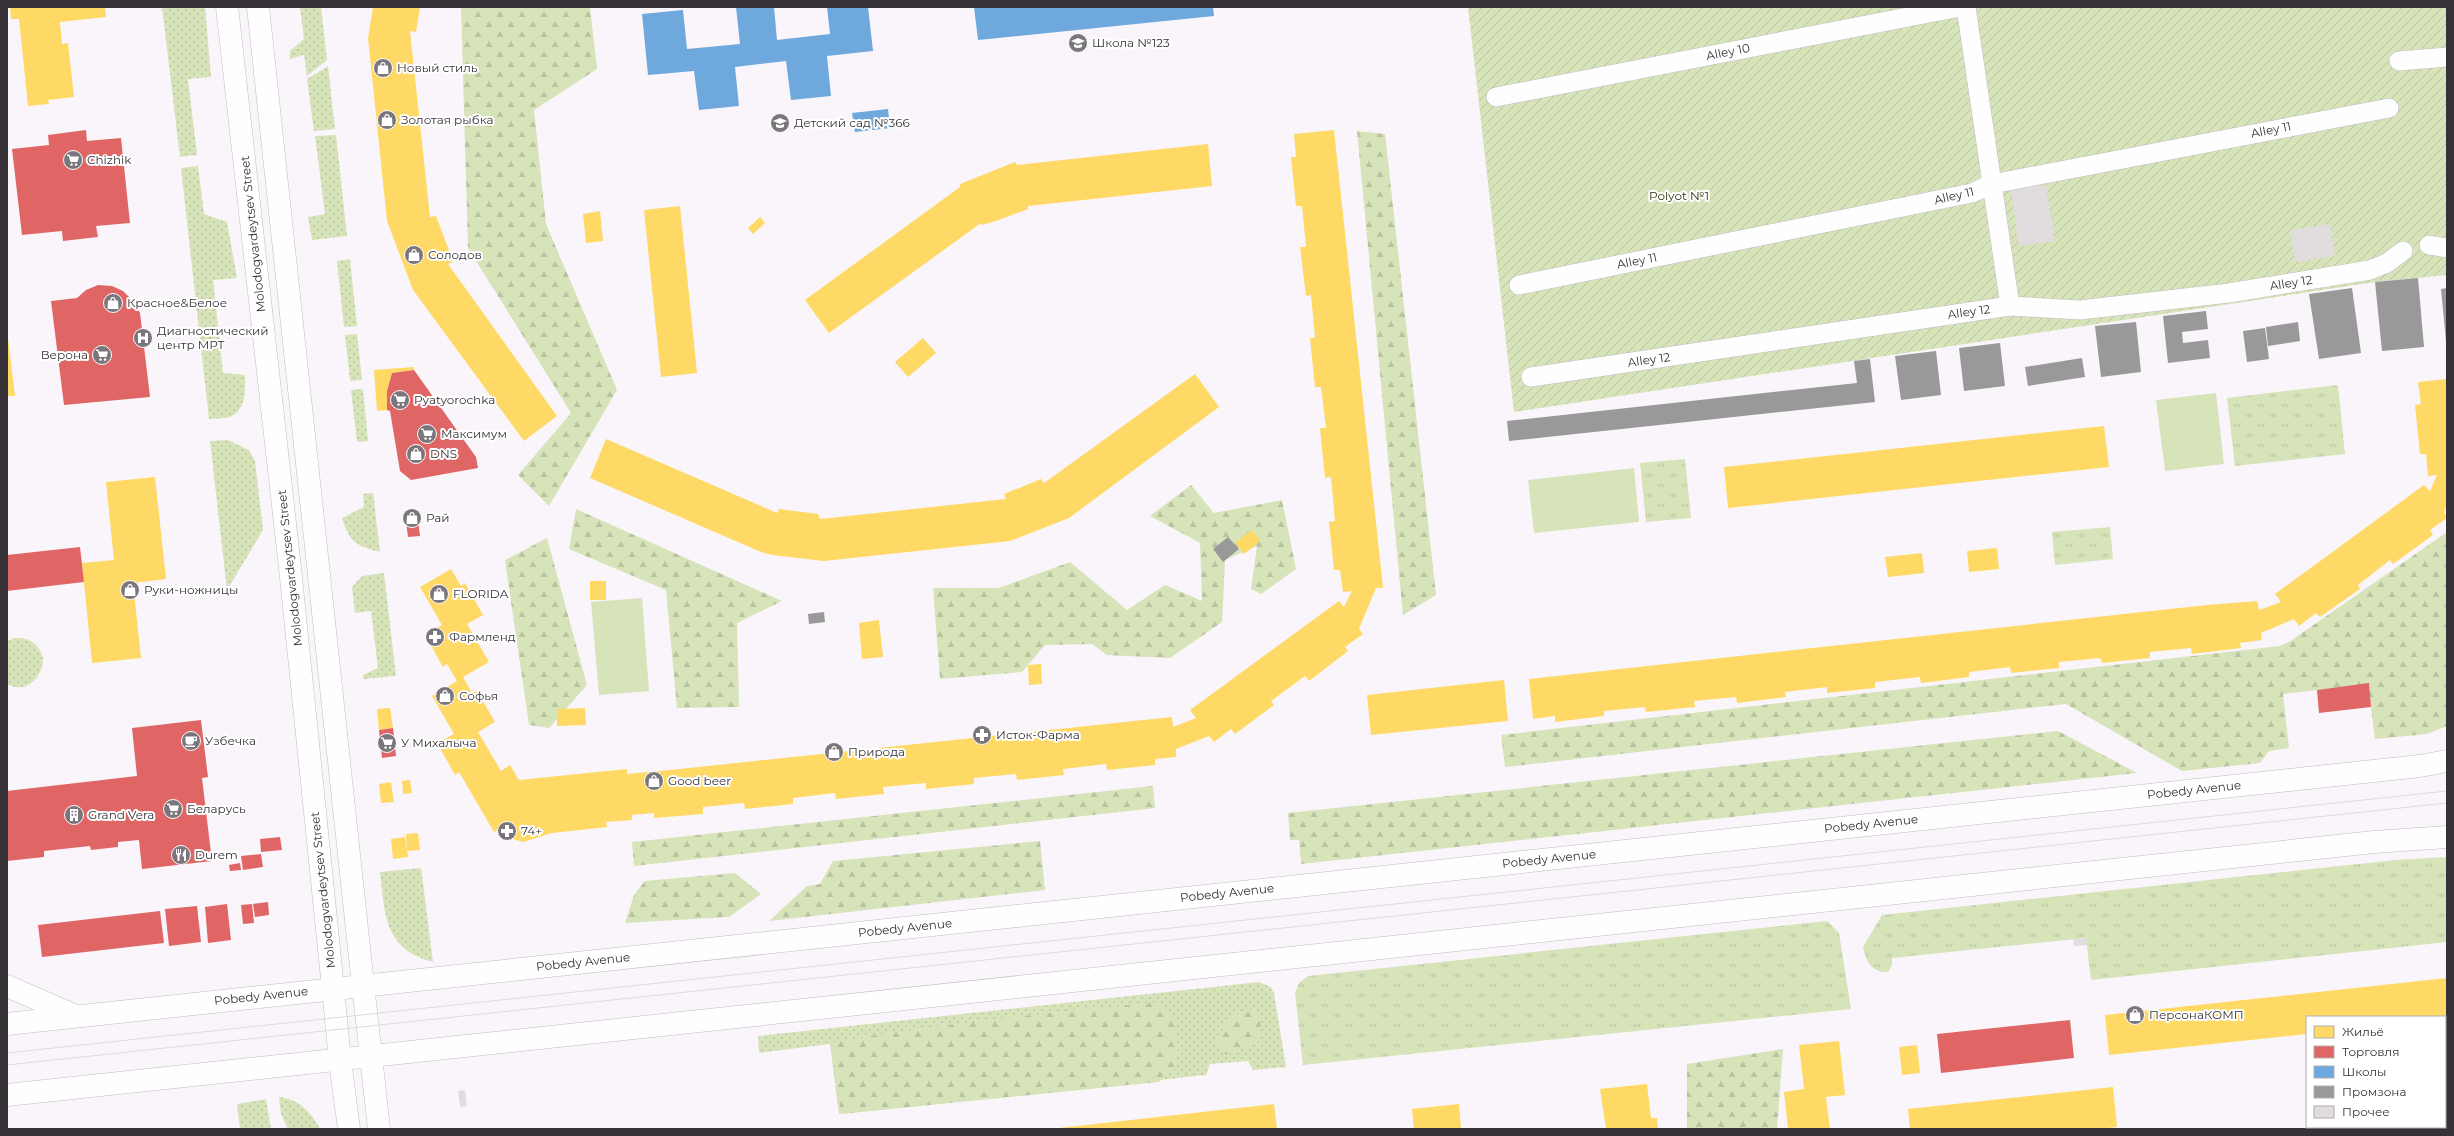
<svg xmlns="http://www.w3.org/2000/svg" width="2454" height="1136" font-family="Montserrat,sans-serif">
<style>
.grass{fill:url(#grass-dots)}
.forest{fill:url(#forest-firs)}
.park{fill:url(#park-tufts)}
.garden{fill:url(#garden-furrows)}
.pitch{fill:#d7e3b9}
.homes{fill:#ffd966}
.shops{fill:#e06666}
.schools{fill:#6fa8dc}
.industry{fill:#999}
.building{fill:#e1dcde}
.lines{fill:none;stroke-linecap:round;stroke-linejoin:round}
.minor-casing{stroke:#c0bcc1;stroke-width:20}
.tertiary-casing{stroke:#c0bcc1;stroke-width:23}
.secondary-casing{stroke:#c0bcc1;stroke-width:23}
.primary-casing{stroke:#c0bcc1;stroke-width:23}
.minor{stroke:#fefefe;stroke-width:19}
.tertiary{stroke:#fefefe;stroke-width:22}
.secondary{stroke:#fefefe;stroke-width:22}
.primary{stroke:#fefefe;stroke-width:22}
.tram{stroke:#dddcdd;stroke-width:1}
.labels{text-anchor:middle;stroke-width:4;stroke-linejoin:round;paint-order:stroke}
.poi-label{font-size:12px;fill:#353136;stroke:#fff;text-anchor:start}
.street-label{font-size:12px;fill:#353136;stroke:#fff}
.park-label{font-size:12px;fill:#2a350d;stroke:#fff}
</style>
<defs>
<pattern id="grass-dots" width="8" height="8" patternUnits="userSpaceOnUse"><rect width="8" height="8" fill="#d7e3b9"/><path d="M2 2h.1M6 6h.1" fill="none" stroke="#b9c3a0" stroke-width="1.8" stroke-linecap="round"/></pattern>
<pattern id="forest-firs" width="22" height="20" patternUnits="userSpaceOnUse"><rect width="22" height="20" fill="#d7e3b9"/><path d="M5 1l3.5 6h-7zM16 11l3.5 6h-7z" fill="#b9c3a0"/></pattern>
<pattern id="park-tufts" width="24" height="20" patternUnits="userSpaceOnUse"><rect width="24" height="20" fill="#d7e3b9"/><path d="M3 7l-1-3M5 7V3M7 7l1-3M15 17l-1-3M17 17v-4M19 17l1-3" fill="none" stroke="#b9c3a0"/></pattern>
<pattern id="garden-furrows" width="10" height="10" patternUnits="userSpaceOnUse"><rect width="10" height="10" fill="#d7e3b9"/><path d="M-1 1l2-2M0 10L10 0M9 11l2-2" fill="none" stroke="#b9c3a0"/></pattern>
</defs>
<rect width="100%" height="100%" fill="#faf5fb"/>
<g class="grass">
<polygon points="162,7 205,7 211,77 188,79 197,155 180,157"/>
<polygon points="321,7 327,60 307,76 304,55 290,59 290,51 304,39 300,8"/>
<polygon points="328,66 335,129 314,131 307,79"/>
<polygon points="336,135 347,236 312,240 308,217 325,214 315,136"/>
<path d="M198,166l6,48 23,8 10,56 -24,2 10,93 22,2c0,14 2,35 -15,42 -6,2 -15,1 -21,2l-28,-251z"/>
<polygon points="350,259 357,326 344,327 337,261"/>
<polygon points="357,334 362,380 350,381 345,335"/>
<polygon points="363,389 368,441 357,442 351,390"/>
<polygon points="228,440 249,450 255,461 263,530 227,590 210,441"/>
<path d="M373,493l7,59c-25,-7 -30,-9 -38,-34l22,-11 -1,-13z"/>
<polygon points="384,573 396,676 363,679 363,675 378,668 371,611 355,613 352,587 362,576"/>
<path d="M15,638c15,-1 24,6 28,20 0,19 -17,37 -36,26v-43z"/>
<path d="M421,868l12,94c-49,-13 -48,-47 -53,-90z"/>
<polygon points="1259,982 1271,987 1274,993 1286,1067 1253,1070 1248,1061 1210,1064 1206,1075 935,1104 929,1094 892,1098 888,1109 839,1114 830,1044 759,1053 758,1036"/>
<path d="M279,1097c20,2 32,15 41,32h-32l-7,-15z"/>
<polygon points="266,1099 271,1129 240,1129 237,1104"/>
</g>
<g class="forest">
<polygon points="461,7 590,7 597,69 534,110 546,224 617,390 549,506 518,475 571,413 468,248"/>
<polygon points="1357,131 1385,134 1436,595 1403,615"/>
<polygon points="1191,485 1214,513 1282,500 1296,569 1261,594 1251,589 1257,546 1225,560 1222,622 1170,658 1107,655 1092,644 1045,645 1022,672 940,679 933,588 999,588 1070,562 1127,610 1165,585 1202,601 1200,543 1150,516"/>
<polygon points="576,509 782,601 737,623 739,707 677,708 666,590 569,549"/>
<polygon points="2447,532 2447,726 2427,734 2375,739 2368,684 2283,694 2289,748 2269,751 2260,763 2182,771 2066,704 1505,767 1501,735 2280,646 2289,642"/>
<polygon points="547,538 587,685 549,728 529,725 505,560"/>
<polygon points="2058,731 2137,773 1301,864 1299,840 1290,840 1288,813"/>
<polygon points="1153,786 1155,808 634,866 632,842"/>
<polygon points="1040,841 1045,890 769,921 807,886 820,884 833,861"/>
<polygon points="735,873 761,894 729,917 625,923 634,895 645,881"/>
<path d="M1160,1002l14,16 4,31 -3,20 -16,13 -318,32 -10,-71c109,-20 219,-30 329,-41z"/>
<polygon points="1248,1009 1260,1017 1261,1041 1226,1055 1217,1042 1227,1019"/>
<polygon points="1783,1049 1777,1129 1687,1129 1687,1064"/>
</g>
<g class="park">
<polygon points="2338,385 2345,454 2235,466 2227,398"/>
<polygon points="1685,459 1691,518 1646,522 1640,463"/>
<polygon points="2110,527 2113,559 2055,565 2052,532"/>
<path d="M2447,857v85l-356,38 -5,-42 -194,20v7l-4,7c-17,1 -22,-12 -25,-25l19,-32 514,-55z"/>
<polygon points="1827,921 1839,933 1851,1009 1303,1065 1295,993 1299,983 1308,976"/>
</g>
<polygon class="garden" points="1468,7 2447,7 2447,275 2375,282 1514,412"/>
<g class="pitch">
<polygon points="2216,393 2224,464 2165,471 2156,400"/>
<polygon points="1634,468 1639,522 1534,533 1528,480"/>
<polygon points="642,598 649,691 599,695 591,602"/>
</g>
<g class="homes">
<polygon points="10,7 105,7 106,17 60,22 62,44 68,43 74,97 48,100 49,104 28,106 19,19 11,19"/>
<polygon points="373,7 420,7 416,32 410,31 430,217 436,216 453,261 448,264 557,416 524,441 413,290 387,221 368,38"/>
<polygon points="1334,130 1383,588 1376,588 1359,629 1363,634 1345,647 1348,651 1309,681 1305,676 1271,701 1274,705 1235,734 1231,729 1214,742 1209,736 1176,749 1176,757 1155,759 1155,765 1107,770 1106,764 1063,769 1064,775 1017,780 1016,774 974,778 974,784 926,789 926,783 883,787 884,794 836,799 835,793 793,798 793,804 745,809 744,803 703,807 703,814 654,818 654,813 632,815 632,820 606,822 607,827 552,833 523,842 510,838 500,829 494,832 459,772 455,775 437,743 454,734 432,696 457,681 447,664 443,667 425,635 442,625 420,587 451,569 461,586 465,583 483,615 467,624 489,662 463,677 472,693 477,691 495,722 478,732 501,771 510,765 519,780 627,769 627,774 670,770 1172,717 1173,727 1196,718 1190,710 1339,601 1344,607 1352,591 1343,592 1340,570 1334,570 1329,522 1335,521 1331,477 1325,478 1320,428 1326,428 1321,387 1315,387 1310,338 1315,338 1311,295 1306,296 1300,247 1306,247 1302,206 1296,206 1291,157 1296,157 1294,134"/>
<polygon points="1208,144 1212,186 1028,206 1028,209 996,221 982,225 981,223 829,333 805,300 960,187 960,184 1015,162 1017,165"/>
<polygon points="680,206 697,373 661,377 644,210"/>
<polygon points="600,211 603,241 586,243 583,214"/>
<polygon points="760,217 765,223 753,234 748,228"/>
<polygon points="7,330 15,396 7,396"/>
<polygon points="923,338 936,353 908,377 895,362"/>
<polygon points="414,367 414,370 392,373 387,391 387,410 377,411 374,370"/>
<polygon points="1195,374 1219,407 1069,518 1010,541 824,561 772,555 761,552 590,478 606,439 777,513 779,509 818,514 820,519 1006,499 1004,494 1041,479 1044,483"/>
<polygon points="2447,379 2447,505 2444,512 2447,518 2430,530 2433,535 2393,564 2390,560 2358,585 2360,589 2320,617 2316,613 2299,626 2294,619 2261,633 2262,640 2240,643 2241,648 2192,654 2191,648 2150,652 2150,658 2102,663 2100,658 2059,662 2059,668 2011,673 2010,667 1969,672 1969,677 1921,683 1920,677 1875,682 1875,688 1827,693 1827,687 1785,692 1786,697 1737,703 1736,697 1694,701 1695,707 1646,712 1645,707 1604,711 1604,716 1555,722 1555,716 1533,719 1529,679 2207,605 2257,601 2259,610 2281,602 2275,594 2424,485 2430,491 2437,475 2428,476 2426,454 2420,454 2415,405 2421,404 2418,382"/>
<polygon points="2104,426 2109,467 1728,508 1724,467"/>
<polygon points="155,477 166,579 133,583 141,658 92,663 82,563 114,560 106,482"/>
<polygon points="1252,530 1260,541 1244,554 1235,543"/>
<polygon points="1997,548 1999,569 1969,572 1967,551"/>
<polygon points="1922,553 1924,573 1888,577 1885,557"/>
<rect x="590" y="581" width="16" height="19"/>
<polygon points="879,620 883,657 862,659 859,623"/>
<polygon points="1041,664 1042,684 1029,685 1028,665"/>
<polygon points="1504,680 1508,721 1371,735 1367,695"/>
<polygon points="390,708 393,728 379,730 377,709"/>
<polygon points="585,708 586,725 557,726 557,709"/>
<polygon points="410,780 412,793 403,794 402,781"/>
<polygon points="391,782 394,802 381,803 379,784"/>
<polygon points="418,833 420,850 407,851 406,834"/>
<polygon points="405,837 408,857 393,859 391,839"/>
<polygon points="2447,978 2447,1019 2307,1017 2307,1034 2109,1055 2105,1015"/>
<polygon points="1839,1041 1845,1095 1826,1097 1830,1129 1788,1129 1784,1092 1804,1089 1799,1045"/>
<polygon points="1917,1045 1920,1073 1902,1075 1899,1047"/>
<polygon points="1647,1084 1651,1118 1657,1118 1658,1129 1606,1129 1600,1089"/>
<polygon points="2113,1087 2117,1127 2098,1129 1910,1129 1908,1109"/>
<polygon points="1274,1104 1277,1129 1059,1129 1059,1128"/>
<polygon points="1459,1104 1461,1129 1414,1129 1412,1109"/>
</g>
<g class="shops">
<polygon points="86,130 87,141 121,138 130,223 96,226 98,237 63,241 62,231 22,235 12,149 49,145 48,135"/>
<polygon points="98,285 112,286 123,291 132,300 140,313 150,397 64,405 51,301 77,298 86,290"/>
<polygon points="414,370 476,457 478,468 411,480 400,471 390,411 387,410 387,391 392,373"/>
<polygon points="417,513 420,536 408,537 405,514"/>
<polygon points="80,547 84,582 7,591 7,555"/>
<polygon points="2369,683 2371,707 2319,713 2317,690"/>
<polygon points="201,720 208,777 202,778 212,861 142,869 139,840 118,842 118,847 91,850 90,846 44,851 44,857 7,861 7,791 137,776 132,728"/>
<polygon points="393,728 396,756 382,758 379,730"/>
<polygon points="280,837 282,850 261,852 260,839"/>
<polygon points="261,854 263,867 243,870 241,856"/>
<polygon points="240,863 241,870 230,871 229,865"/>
<polygon points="268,902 269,915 255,917 253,904"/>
<polygon points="227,904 231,940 208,943 205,907"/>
<polygon points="252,904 254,923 243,924 241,905"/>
<polygon points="197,906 201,942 169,946 165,909"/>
<polygon points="160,911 164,943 42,957 38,925"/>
<polygon points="2070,1020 2074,1058 1941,1073 1937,1034"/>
</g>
<g class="schools">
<polygon points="736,7 774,7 777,40 830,34 827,7 868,7 873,51 827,56 831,96 791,100 786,61 735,67 739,106 699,110 694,71 648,75 642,14 683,10 687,49 740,44"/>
<polygon points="974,7 1213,7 1214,16 978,40"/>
<polygon points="888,109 890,128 855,132 852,113"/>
</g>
<g class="industry">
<polygon points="2418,278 2424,347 2382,351 2375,282"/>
<polygon points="2352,288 2361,353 2319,359 2309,294"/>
<polygon points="2447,288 2447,340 2446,341 2441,289"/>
<polygon points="2206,311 2208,329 2182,332 2183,343 2208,340 2210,358 2168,363 2163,316"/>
<polygon points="2136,322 2141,372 2101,377 2095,326"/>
<polygon points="2298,322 2300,341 2268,346 2266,327"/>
<polygon points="2265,328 2269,359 2247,362 2243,331"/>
<polygon points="2000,343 2005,386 1964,391 1959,348"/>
<polygon points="1936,351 1941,395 1901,400 1895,356"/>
<polygon points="2082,358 2085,377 2028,386 2025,367"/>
<polygon points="1870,359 1875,402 1509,441 1507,421 1857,383 1854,361"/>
<polygon points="1228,537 1239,549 1223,562 1213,549"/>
<polygon points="824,612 825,622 809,624 808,614"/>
</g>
<g class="building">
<polygon points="2046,185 2055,241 2019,246 2011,189"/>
<polygon points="2330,224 2335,256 2295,262 2290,230"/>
<polygon points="2086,938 2087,945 2074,946 2073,939"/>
<polygon points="465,1090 467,1106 460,1107 458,1091"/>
</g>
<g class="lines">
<defs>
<g id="minor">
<polyline points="1966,7 2010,306"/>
<polyline points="2399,61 2447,57"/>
<polyline points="1496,97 1960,7"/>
<polyline points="2429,245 2447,248"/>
<polyline points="1519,285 1972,193 1992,184 2389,108"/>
<polyline points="1531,377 2010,306 2080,310 2229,293 2370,270 2387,263 2403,251"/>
</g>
<polyline id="tertiary" points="7,986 76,1016"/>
<g id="secondary">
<polyline points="227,7 290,568 333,988"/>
<polyline points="258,7 363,985"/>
<polyline points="371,1057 379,1129"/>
<polyline points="340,1061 349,1129"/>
</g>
<g id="primary">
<polyline points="363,985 371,1057"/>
<polyline points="333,988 340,1061"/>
<polyline points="7,1024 2420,766 2447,761"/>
<polyline points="7,1095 2374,842 2447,837"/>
</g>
</defs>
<use href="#minor" class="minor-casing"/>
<use href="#tertiary" class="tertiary-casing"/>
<use href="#secondary" class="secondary-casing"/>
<use href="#primary" class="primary-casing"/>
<use href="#minor" class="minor"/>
<use href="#tertiary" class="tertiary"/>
<use href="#secondary" class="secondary"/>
<use href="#primary" class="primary"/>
<g class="tram">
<polyline points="7,1053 2447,791"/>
<polyline points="7,1065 2447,803"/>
</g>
</g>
<defs>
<symbol id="school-disc" viewBox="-11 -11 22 22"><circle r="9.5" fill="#7a767b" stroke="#fff"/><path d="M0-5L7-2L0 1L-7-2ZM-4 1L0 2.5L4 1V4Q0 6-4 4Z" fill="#fff"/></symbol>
<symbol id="shop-disc" viewBox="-11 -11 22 22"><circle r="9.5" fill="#7a767b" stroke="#fff"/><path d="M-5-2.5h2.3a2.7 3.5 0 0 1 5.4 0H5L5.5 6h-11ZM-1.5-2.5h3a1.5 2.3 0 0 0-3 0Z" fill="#fff"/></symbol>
<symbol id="supermarket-disc" viewBox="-11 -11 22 22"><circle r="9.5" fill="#7a767b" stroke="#fff"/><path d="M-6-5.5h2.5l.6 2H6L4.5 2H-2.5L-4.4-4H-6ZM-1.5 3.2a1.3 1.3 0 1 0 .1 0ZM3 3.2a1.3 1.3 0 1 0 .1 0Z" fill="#fff"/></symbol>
<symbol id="hospital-disc" viewBox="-11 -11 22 22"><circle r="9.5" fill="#7a767b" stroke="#fff"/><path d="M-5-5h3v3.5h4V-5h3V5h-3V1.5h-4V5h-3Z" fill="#fff"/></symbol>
<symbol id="pharmacy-disc" viewBox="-11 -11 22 22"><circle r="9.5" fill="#7a767b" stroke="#fff"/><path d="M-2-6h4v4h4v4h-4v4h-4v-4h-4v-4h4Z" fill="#fff"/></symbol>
<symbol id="cafe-disc" viewBox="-11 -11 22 22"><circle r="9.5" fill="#7a767b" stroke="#fff"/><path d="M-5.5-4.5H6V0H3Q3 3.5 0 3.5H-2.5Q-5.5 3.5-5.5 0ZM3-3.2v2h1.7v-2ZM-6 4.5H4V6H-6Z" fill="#fff"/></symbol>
<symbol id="building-disc" viewBox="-11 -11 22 22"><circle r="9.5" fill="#7a767b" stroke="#fff"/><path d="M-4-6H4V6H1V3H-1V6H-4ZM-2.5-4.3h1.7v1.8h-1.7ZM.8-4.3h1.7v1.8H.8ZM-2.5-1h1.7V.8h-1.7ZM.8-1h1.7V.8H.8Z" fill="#fff"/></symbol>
<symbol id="restaurant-disc" viewBox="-11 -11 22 22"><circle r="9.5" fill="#7a767b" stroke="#fff"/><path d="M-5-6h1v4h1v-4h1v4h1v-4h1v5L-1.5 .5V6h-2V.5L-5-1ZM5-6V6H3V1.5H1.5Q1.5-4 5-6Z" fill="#fff"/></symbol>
</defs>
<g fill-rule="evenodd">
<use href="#school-disc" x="1067" y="32" width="22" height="22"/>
<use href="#shop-disc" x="372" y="57" width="22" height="22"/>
<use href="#shop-disc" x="376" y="109" width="22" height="22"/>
<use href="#school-disc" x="769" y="112" width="22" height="22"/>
<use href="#supermarket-disc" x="62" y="149" width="22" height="22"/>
<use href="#shop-disc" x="403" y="244" width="22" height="22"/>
<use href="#shop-disc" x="102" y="292" width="22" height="22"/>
<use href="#hospital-disc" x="132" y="327" width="22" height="22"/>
<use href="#supermarket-disc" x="91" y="344" width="22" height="22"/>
<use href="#supermarket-disc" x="389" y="389" width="22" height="22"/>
<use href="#supermarket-disc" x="416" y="423" width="22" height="22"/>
<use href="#shop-disc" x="405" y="443" width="22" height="22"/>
<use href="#shop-disc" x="401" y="507" width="22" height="22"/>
<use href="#shop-disc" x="119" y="579" width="22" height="22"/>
<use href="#shop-disc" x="428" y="583" width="22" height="22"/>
<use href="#pharmacy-disc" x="424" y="626" width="22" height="22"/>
<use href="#shop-disc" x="434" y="685" width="22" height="22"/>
<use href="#pharmacy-disc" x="971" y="724" width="22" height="22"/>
<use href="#cafe-disc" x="180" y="730" width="22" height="22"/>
<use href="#supermarket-disc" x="376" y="732" width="22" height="22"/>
<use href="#shop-disc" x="823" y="741" width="22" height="22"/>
<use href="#shop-disc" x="643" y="770" width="22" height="22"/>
<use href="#supermarket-disc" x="162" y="798" width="22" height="22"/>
<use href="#building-disc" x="63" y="804" width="22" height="22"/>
<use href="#pharmacy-disc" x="496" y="820" width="22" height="22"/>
<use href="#restaurant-disc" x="170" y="844" width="22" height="22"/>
<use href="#shop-disc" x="2124" y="1004" width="22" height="22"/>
</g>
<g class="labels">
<g class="poi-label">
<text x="1092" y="47">Школа №123</text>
<text x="397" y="72">Новый стиль</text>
<text x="401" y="124">Золотая рыбка</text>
<text x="794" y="127">Детский сад №366</text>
<text x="87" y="164">Chizhik</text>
<text x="428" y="259">Солодов</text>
<text x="127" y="307">Красное&amp;Белое</text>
<text x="157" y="335">Диагностический<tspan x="157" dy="14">центр МРТ</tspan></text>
<text x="88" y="359" text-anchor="end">Верона</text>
<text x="414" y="404">Pyatyorochka</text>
<text x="441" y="438">Максимум</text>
<text x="430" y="458">DNS</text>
<text x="426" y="522">Рай</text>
<text x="144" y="594">Руки-ножницы</text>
<text x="453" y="598">FLORIDA</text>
<text x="449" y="641">Фармленд</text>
<text x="459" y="700">Софья</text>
<text x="996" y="739">Исток-Фарма</text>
<text x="205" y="745">Узбечка</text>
<text x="401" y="747">У Михалыча</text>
<text x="848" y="756">Природа</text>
<text x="668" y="785">Good beer</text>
<text x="187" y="813">Беларусь</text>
<text x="88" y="819">Grand Vera</text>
<text x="521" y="835">74+</text>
<text x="195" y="859">Durem</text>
<text x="2149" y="1019">ПерсонаКОМП</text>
</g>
<g class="street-label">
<text transform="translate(1728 52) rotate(-11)" y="4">Alley 10</text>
<text transform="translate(2271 130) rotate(-11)" y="4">Alley 11</text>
<text transform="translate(1954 196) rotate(-13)" y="4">Alley 11</text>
<text transform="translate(253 234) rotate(-96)" y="4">Molodogvardeytsev Street</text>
<text transform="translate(1637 261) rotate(-11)" y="4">Alley 11</text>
<text transform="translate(2291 283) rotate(-9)" y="4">Alley 12</text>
<text transform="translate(1969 312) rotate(-8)" y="4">Alley 12</text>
<text transform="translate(1649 360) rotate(-8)" y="4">Alley 12</text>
<text transform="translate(290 568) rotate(-96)" y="4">Molodogvardeytsev Street</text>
<text transform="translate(2194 790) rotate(-6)" y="4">Pobedy Avenue</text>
<text transform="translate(1871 824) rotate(-6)" y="4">Pobedy Avenue</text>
<text transform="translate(1549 859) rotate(-6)" y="4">Pobedy Avenue</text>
<text transform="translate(323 890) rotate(-96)" y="4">Molodogvardeytsev Street</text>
<text transform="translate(1227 893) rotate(-6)" y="4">Pobedy Avenue</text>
<text transform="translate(905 928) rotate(-6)" y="4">Pobedy Avenue</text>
<text transform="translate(583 962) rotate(-6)" y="4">Pobedy Avenue</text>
<text transform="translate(261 996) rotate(-6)" y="4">Pobedy Avenue</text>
</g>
<g class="park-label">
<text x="1679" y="200">Polyot №1</text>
</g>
</g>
<rect width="2454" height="1136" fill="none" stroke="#353136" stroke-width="16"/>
<rect x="2306" y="1016" width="140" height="112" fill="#ffffff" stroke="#aeadaf"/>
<rect x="2314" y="1026" width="20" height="12" fill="#ffd966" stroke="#aeadaf"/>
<text x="2342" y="1036" font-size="12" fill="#353136">Жильё</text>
<rect x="2314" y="1046" width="20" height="12" fill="#e06666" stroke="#aeadaf"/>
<text x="2342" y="1056" font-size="12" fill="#353136">Торговля</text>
<rect x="2314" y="1066" width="20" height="12" fill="#6fa8dc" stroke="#aeadaf"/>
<text x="2342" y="1076" font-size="12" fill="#353136">Школы</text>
<rect x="2314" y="1086" width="20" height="12" fill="#999999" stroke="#aeadaf"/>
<text x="2342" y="1096" font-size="12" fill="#353136">Промзона</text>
<rect x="2314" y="1106" width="20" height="12" fill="#e1dcde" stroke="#aeadaf"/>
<text x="2342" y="1116" font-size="12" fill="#353136">Прочее</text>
</svg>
